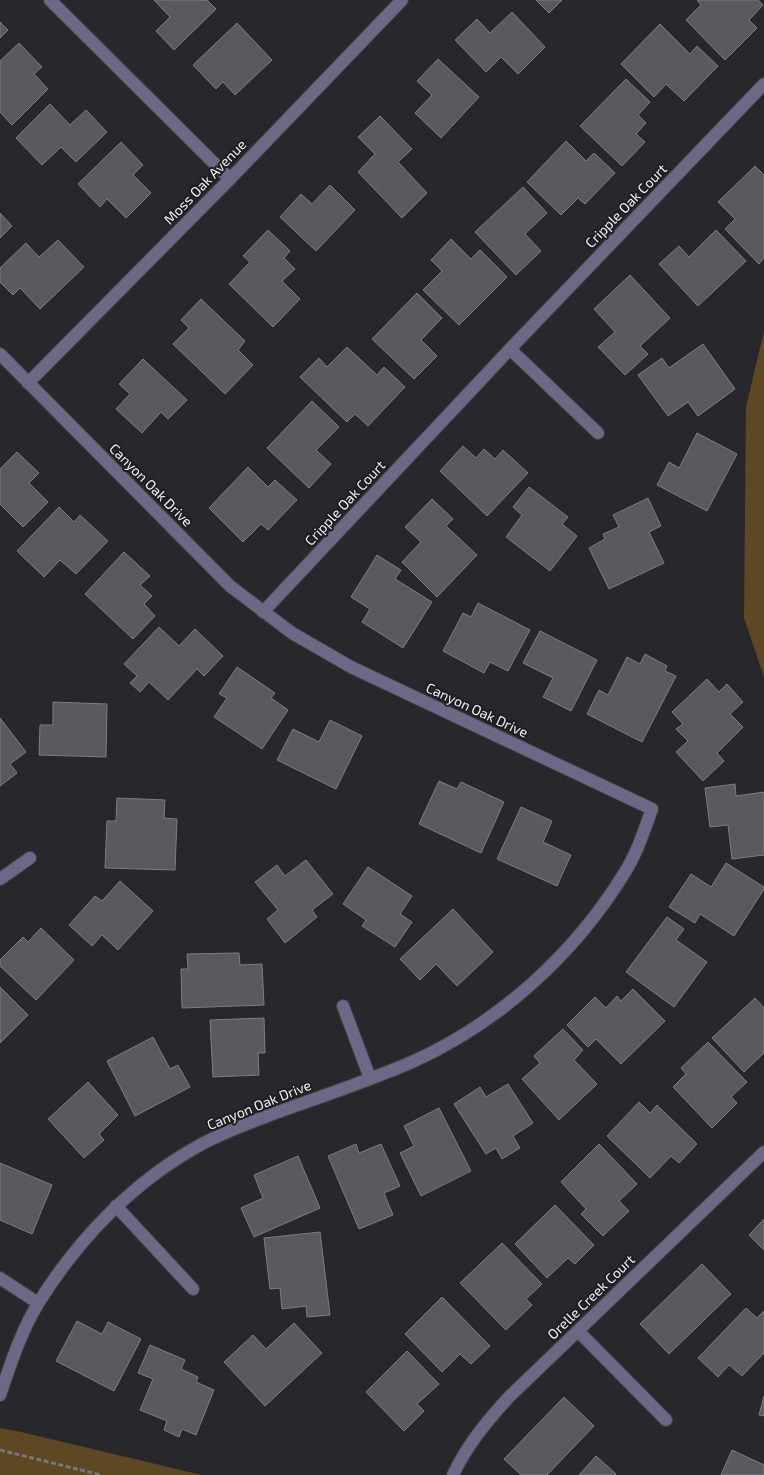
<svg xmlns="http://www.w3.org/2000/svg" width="764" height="1475" font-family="'Exo 2',sans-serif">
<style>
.green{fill:#5e4723}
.building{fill:#59595f;stroke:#7e7d84}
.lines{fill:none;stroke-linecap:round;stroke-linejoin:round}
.minor-casing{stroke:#434348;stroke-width:14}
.path{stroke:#78787c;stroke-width:3;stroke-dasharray:5 2.5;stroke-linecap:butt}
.minor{stroke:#6c6885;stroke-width:12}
.labels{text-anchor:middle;stroke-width:4;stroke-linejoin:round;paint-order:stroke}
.street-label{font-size:14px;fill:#f1f1f4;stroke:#1e1d22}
</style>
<rect width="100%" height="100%" fill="#27272c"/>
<g class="green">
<polygon points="764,331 764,677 744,618 746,407"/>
<polygon points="0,1428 21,1432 202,1475 0,1475"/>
</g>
<g class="building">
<polygon points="154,0 207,0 216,9 174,50 156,31 170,17"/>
<polygon points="536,0 562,0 549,13"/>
<polygon points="697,0 758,0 763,5 749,20 757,28 725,60 686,20 701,5"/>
<polygon points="512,12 545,47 518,74 501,57 486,72 455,40 477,19 490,33"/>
<polygon points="0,22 8,30 0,38"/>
<polygon points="237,23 272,60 235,95 223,82 216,89 193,65"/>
<polygon points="660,24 690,54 697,46 718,66 684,101 666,84 654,97 621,64"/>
<polygon points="19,43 42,67 34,74 48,89 12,125 0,112 0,61"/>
<polygon points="438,59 479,97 441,138 415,113 432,95 417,81"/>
<polygon points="626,79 650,102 638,115 646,123 636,134 645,142 622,166 580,126"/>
<polygon points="50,104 70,125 86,110 107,132 76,162 61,147 42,165 16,138"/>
<polygon points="380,116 412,149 398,162 427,193 402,218 358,172 375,154 358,137"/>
<polygon points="566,141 586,161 594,153 615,173 585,204 578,198 561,215 527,182"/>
<polygon points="121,142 143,165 133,175 151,193 126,218 107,199 100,207 78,184"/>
<polygon points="755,166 764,175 764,258 759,264 725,229 735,219 718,202"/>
<polygon points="330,185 355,210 316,251 280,217 301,194 312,204"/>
<polygon points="523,187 547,213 525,234 541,251 516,275 475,232"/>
<polygon points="0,213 12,226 0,238"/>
<polygon points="268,230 290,251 284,258 295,269 282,281 300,299 273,327 229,284 250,262 243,256"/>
<polygon points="716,230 746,261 698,306 659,264 679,246 689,257"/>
<polygon points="451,239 471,259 480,250 507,277 459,325 423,290 442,271 431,260"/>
<polygon points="58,240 84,267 40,309 20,288 13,295 0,282 0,268 26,243 39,257"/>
<polygon points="630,275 670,318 640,346 648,354 625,375 598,347 615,332 594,309"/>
<polygon points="417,293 442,318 421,340 437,356 414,379 372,339"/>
<polygon points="201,299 245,341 238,350 253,365 225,394 173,344 189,328 181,320"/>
<polygon points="703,344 735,389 698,416 688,402 668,416 638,375 662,358 669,368"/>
<polygon points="347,347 377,375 384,367 405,387 368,426 355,414 347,422 300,377 319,358 327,367"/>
<polygon points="143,359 187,400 168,419 161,412 142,433 116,409 130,394 119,384"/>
<polygon points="312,401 339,427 316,450 331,464 309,488 267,448"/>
<polygon points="697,433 737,454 707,511 657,485 669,462 679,468"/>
<polygon points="463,446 476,458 484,449 495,459 503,450 528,473 487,516 440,471"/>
<polygon points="17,452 39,473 29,483 48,502 23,527 0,504 0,469"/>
<polygon points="248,467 268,487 275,480 297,500 268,530 261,524 243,542 209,508"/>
<polygon points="529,487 568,517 562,524 577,536 550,571 506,537 522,515 513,507"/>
<polygon points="648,498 661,526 649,532 664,563 609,589 589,548 605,539 603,534 619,527 613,515"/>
<polygon points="432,499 453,519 446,526 477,555 437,597 402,562 421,542 405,527"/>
<polygon points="59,507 74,522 80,515 108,541 76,574 60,560 44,577 17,551"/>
<polygon points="124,552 150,576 140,585 152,596 144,604 155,616 133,639 85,594"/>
<polygon points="377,555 401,570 395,579 432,602 403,648 362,622 370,609 351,597"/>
<polygon points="478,603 530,630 508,671 490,662 484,673 443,651 463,613 471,617"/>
<polygon points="159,627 179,646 195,629 223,656 204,676 197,669 168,700 149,682 140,692 130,683 137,676 124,664"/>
<polygon points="540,631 597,660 571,711 543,697 553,678 523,663"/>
<polygon points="645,654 667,666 665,671 676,676 642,742 587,714 599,690 608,695 627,657 640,664"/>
<polygon points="237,667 275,693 271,698 288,710 262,749 214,717 227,698 219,694"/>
<polygon points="707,679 719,692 727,684 743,702 730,714 743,727 717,753 724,761 703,781 676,752 688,741 676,729 683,724 672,712"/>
<polygon points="53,702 107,704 106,757 39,755 40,725 53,725"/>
<polygon points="0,718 26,752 10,764 17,773 0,786"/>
<polygon points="330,720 362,736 336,789 277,760 293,729 319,742"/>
<polygon points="439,781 457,789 461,782 504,802 481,853 419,824"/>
<polygon points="735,784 736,796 764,792 764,855 732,859 728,825 710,827 705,788"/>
<polygon points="117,798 165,800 164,818 177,819 175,870 105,868 107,821 116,821"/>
<polygon points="521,807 552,821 543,842 571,855 557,886 497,859"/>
<polygon points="306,860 333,894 312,910 317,917 285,943 267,919 278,910 255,882 277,865 285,876"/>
<polygon points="726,863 764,887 764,889 734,936 700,914 695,923 669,907 691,874 711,887"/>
<polygon points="368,867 412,896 400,914 412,922 395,947 362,926 366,920 343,904"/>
<polygon points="120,881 153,911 118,950 102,935 92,946 69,925 95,896 102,901"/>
<polygon points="453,909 493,952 457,986 436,964 420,980 400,959"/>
<polygon points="667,917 684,929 676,940 707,962 674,1007 626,972"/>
<polygon points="41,928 74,960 36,1000 0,966 0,960 23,937 28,942"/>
<polygon points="239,953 240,965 262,964 264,1005 182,1008 181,969 188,969 187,954"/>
<polygon points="0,987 28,1015 0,1043"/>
<polygon points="633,989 665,1021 621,1064 596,1039 588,1047 567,1025 595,997 606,1008 617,996 621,1001"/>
<polygon points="755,998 764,1008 764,1053 744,1072 712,1038"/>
<polygon points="264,1018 265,1053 258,1053 259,1075 213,1077 210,1020"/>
<polygon points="563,1029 583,1050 574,1060 597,1084 559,1120 522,1079 540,1063 534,1056"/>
<polygon points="153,1037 170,1069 178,1065 190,1087 135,1116 107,1061"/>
<polygon points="708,1042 747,1082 731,1097 737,1103 712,1128 673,1087 686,1074 681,1068"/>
<polygon points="88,1082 118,1115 99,1134 104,1140 84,1158 48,1119"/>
<polygon points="508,1084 533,1123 513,1136 520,1148 502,1159 496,1148 486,1154 454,1104 480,1087 486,1097"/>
<polygon points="639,1102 650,1113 657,1105 697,1144 679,1163 671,1156 650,1178 607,1136"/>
<polygon points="439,1108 471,1171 421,1196 400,1153 414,1146 404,1126"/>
<polygon points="356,1144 359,1153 381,1144 400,1186 384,1193 393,1215 359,1229 328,1156"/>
<polygon points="599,1144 637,1184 619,1201 629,1211 603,1236 581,1214 586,1209 561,1182"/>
<polygon points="298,1156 320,1208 254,1237 241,1208 263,1198 254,1175"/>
<polygon points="0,1163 52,1185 32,1234 0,1220"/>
<polygon points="555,1205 594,1245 575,1264 568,1258 547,1278 515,1244"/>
<polygon points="764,1219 764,1250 749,1235"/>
<polygon points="320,1232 330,1315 307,1317 306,1306 282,1309 280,1288 270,1289 264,1238"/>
<polygon points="502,1243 542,1284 526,1299 532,1305 506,1330 460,1283"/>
<polygon points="702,1264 731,1294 669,1354 640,1324"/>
<polygon points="442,1297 490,1346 471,1364 460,1354 442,1372 405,1334"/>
<polygon points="746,1308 757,1318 764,1311 764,1353 742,1376 729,1365 718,1377 698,1358"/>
<polygon points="77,1321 102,1334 108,1322 141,1339 114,1391 56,1361"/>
<polygon points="294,1323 322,1353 265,1406 224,1362 253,1335 266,1349"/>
<polygon points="150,1345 185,1360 181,1369 198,1377 196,1382 214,1390 196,1435 182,1429 179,1437 164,1430 167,1421 140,1410 153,1379 138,1373"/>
<polygon points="407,1351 439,1384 417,1404 424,1411 404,1431 366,1392"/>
<polygon points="764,1396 764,1416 759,1415"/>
<polygon points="564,1397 594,1426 547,1475 521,1475 504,1459"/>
<polygon points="732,1450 764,1465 764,1475 721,1475"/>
<polygon points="596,1456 616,1474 615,1475 579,1475"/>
</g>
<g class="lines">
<defs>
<g id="minor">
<polyline points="50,0 230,179"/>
<polyline points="510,349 598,433"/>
<path d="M0,354l230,232 62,47 59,34 301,142c-8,22 -15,44 -27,63 -50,82 -126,151 -213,190 -44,19 -89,34 -134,50 -26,10 -52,19 -76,32 -67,36 -123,94 -163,158 -18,29 -28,61 -39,93"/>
<polyline points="28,383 230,179 402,0"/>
<polyline points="263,612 510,349 764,84"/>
<polyline points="0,879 30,858"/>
<polyline points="343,1006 370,1078"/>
<polyline points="116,1206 193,1289"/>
<polyline points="0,1278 38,1303"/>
<polyline points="578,1331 666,1420"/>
<path d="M453,1475c14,-30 34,-54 56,-78l255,-245"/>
</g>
</defs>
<use href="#minor" class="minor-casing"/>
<polyline class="path" points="0,1450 101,1475"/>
<use href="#minor" class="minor"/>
</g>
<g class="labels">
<g class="street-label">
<text transform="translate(205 182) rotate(-46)" y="5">Moss Oak Avenue</text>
<text transform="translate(626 206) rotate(-46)" y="5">Cripple Oak Court</text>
<text transform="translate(151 485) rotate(45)" y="5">Canyon Oak Drive</text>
<text transform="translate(345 503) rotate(-47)" y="5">Cripple Oak Court</text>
<text transform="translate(477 710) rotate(25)" y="5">Canyon Oak Drive</text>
<text transform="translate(259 1105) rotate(-22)" y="5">Canyon Oak Drive</text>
<text transform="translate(591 1297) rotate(-44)" y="5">Orelle Creek Court</text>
</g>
</g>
</svg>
